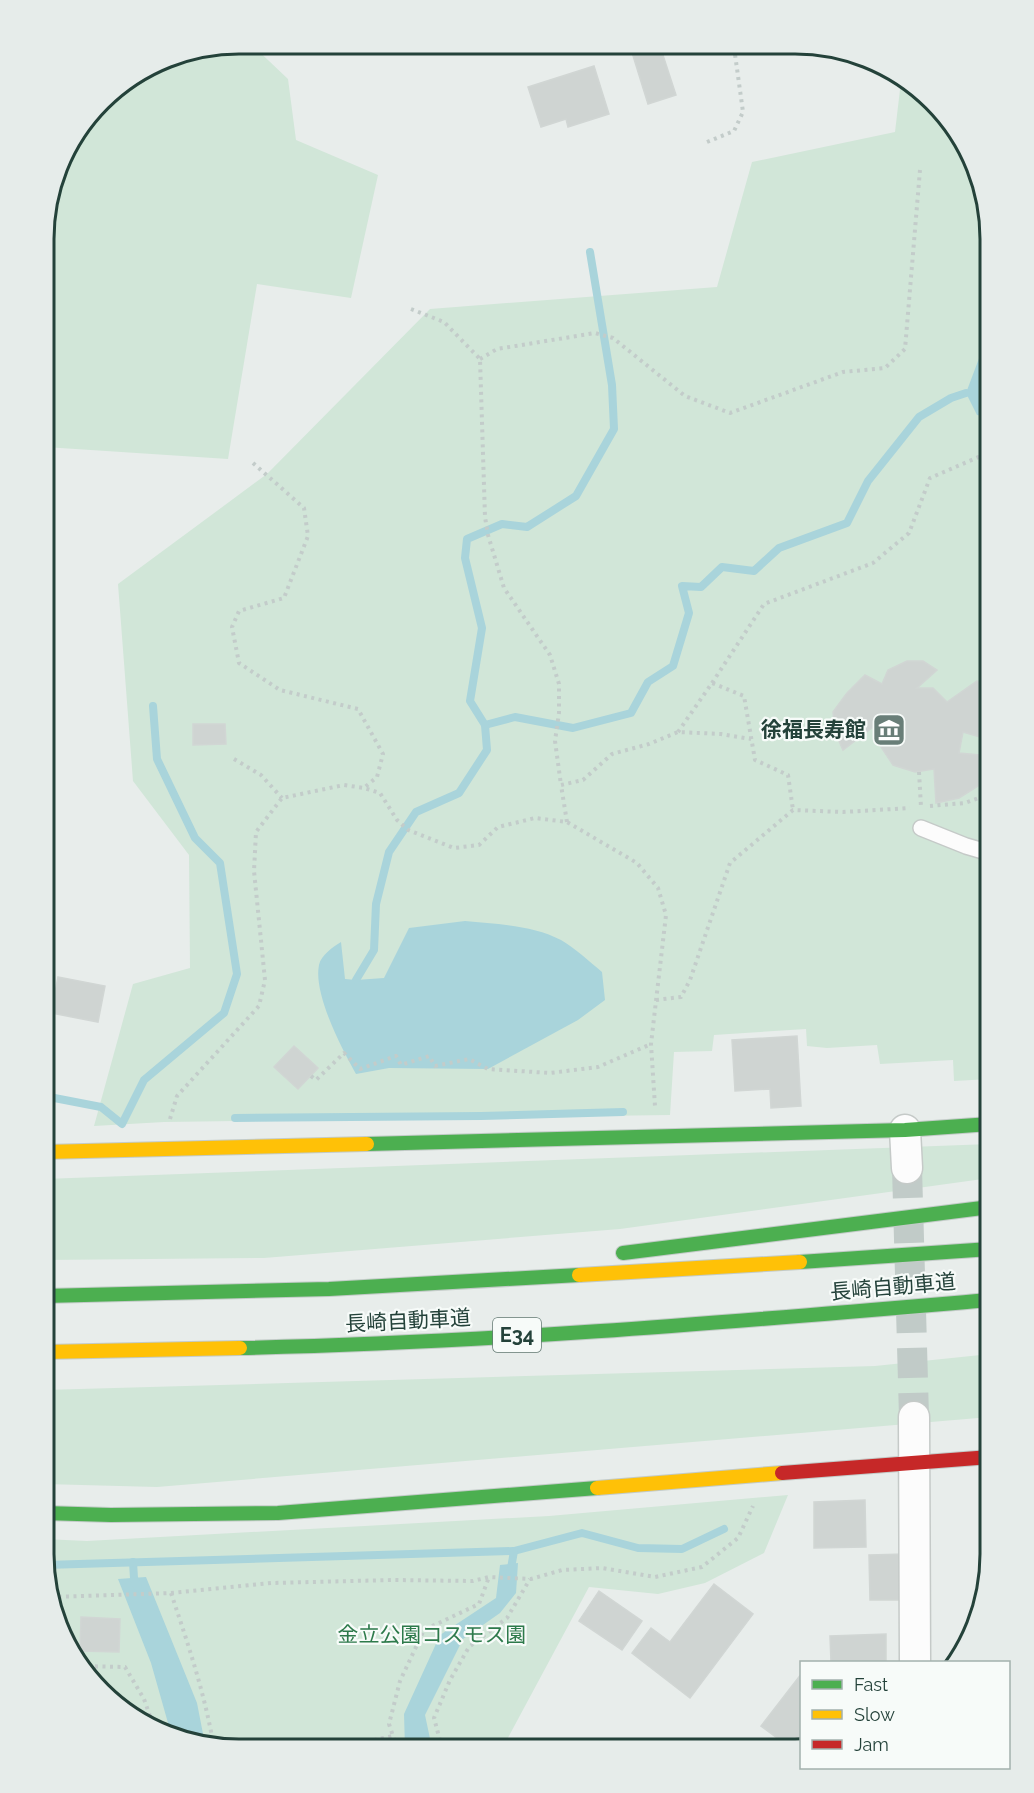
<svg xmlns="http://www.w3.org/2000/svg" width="1034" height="1793" font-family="Raleway,'Noto Sans JP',sans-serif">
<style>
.green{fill:#d1e6d8}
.water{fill:#a9d4db}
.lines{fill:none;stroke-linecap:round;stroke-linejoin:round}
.stream{stroke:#a9d4db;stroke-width:8}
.building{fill:#cfd4d2;stroke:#d1d6d4;stroke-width:1.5}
.street-tunnel{stroke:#c1cbc8;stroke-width:30;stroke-dasharray:30 15;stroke-linecap:butt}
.lane-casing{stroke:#c5cac8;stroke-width:18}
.street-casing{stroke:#c5cac8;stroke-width:33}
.fast-casing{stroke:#c3cbc8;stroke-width:16}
.slow-casing{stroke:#c3cbc8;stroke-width:16}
.jam-casing{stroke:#c3cbc8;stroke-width:16}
.path{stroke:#c3ccca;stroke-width:4;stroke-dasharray:3 4.5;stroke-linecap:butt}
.lane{stroke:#fcfcfc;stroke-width:15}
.street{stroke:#fcfcfc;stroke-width:30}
.fast{stroke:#4caf50;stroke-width:14}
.slow{stroke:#ffc107;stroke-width:14}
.jam{stroke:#c62828;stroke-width:14}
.labels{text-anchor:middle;stroke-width:4.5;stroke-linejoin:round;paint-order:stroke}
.shield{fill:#f7fbf9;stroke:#637a73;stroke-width:1.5}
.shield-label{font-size:20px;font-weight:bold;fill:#24423a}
.poi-label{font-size:21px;font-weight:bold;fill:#24423a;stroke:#f7fbf9;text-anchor:end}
.street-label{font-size:21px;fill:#24423a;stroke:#f7fbf9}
.park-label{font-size:21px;fill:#2d7a4b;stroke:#f7fbf9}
.rim{fill:none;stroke:#24423a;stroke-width:3}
</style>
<rect width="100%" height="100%" fill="#e8edeb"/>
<g class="green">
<polygon points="239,44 251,44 288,79 296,140 378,175 351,298 257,284 228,459 45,447 45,214 64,152 110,92 165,58"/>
<polygon points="901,81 924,92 980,176 990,239 990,1079 954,1081 953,1060 880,1064 877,1045 827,1048 807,1046 806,1029 714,1035 712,1051 674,1052 670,1115 164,1122 94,1126 133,984 190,968 189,855 133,781 118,584 267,474 430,309 717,287 752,162 895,132"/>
<polygon points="990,1144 990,1178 620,1229 264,1258 44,1260 44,1179"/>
<polygon points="990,1354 990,1417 157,1487 44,1484 44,1390 875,1366"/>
<polygon points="788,1495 764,1553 705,1583 658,1594 589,1587 502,1749 213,1748 120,1709 77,1663 54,1617 44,1554 44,1539 87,1541 549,1516"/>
</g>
<g class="water">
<polygon points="981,353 990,356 990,417 977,415 966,393"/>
<path d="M465,921c31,3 68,4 96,19 15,9 28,21 41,32l3,28 -27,20 -90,49 -99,-1 -33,6c-14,-25 -43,-80 -37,-109 2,-10 14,-18 22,-23l4,37 11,1 28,-2 25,-50z"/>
<polygon points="518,1563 516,1593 500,1613 463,1639 425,1715 432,1748 405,1748 404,1714 440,1635 496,1598 500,1565"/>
<polygon points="146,1577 197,1703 205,1744 170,1730 151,1663 118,1579"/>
</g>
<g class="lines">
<g class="stream">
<polyline points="485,725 515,717 573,728 631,713 648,682 673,666 689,613 682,586 701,587 722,567 754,571 779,548 847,523 868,481 919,417 951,398 966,393"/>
<polyline points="356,980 374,950 376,904 389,852 416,812 459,793 487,750 485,725 470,701 482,628 465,558 467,539 502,524 527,527 576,496 614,429 612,385 590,252"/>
<polyline points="44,1096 101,1107 122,1124 144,1080 224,1013 237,974 220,863 195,838 157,759 153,706"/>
<polyline points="235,1118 481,1116 623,1112"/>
<polyline points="133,1562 134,1578 138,1588"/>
<polyline points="45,1565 514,1551 582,1533 638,1548 682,1549 724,1529"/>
<polyline points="510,1574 514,1551"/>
</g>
</g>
<g class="building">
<polygon points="630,46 660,46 676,95 648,104"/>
<polygon points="594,66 609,114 568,127 566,119 541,127 528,87"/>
<polygon points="907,661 923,661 937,670 917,688 933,688 947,702 977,681 990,689 990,740 963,732 959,753 990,756 990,761 978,786 959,798 936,803 934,769 915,772 893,765 879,744 873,727 843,750 835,732 833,712 847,693 865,675 882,684 888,670"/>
<polygon points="193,724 225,724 226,744 193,745"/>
<polygon points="58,977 105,986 98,1022 51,1013"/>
<polygon points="797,1036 801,1106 771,1108 770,1089 735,1091 732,1040"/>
<polygon points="294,1046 318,1068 298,1089 274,1067"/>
<polygon points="865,1500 866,1547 814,1548 814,1502"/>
<polygon points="905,1554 906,1600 870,1600 869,1555"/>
<polygon points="714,1584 753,1614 690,1698 632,1653 651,1628 670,1642"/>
<polygon points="599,1591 642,1621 622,1650 579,1621"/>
<polygon points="81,1617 120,1619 119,1652 80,1651"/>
<polygon points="886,1634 886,1662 831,1662 830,1636"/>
<polygon points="802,1673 802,1748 792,1749 761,1726"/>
<polygon points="727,1740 741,1749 721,1749"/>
</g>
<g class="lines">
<polyline class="street-tunnel" points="907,1168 914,1417"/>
<defs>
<polyline id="lane" points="921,828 966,846 990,853"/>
<g id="street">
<polyline points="905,1130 907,1168"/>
<polyline points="914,1417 915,1662"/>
</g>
<g id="fast">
<polyline points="367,1144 905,1130 990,1124"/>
<polyline points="623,1253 990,1207"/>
<polyline points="800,1262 990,1249"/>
<polyline points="44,1296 329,1289 579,1275"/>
<path d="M240,1348c251,-5 501,-27 750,-48"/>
<polyline points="44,1513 111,1515 278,1513 597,1488"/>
</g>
<g id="slow">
<polyline points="44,1152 367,1144"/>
<polyline points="579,1275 800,1262"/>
<polyline points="44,1352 240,1348"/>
<polyline points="597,1488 782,1473"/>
</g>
<polyline id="jam" points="782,1473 990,1457"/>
</defs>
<use href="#lane" class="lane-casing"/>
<use href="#street" class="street-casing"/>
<use href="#fast" class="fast-casing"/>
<use href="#slow" class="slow-casing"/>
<use href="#jam" class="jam-casing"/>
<g class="path">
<polyline points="707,142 734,131 743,112 734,47"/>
<polyline points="411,309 444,322 480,359 485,517 488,535 504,588 550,655 559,684 559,713 555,741 561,785"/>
<polyline points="480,359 497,349 595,333 613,338 685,396 730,413 843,372 885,368 905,349 920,170"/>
<polyline points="253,463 304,508 308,536 284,598 239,611 232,627 239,663 280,690 358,709 383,754 377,777 365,787"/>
<polyline points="712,683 764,604 873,563 909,533 930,478 990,452"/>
<polyline points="678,732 712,683 744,696 755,760 788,775 793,810"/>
<polyline points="234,759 261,775 282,798"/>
<polyline points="919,772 921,807"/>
<polyline points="930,806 965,803 990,794"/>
<polyline points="567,822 561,785 583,780 612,754 649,744 678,732 721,734 751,739"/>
<polyline points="656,1000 681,997 690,980 730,863 793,810 843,812 910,808"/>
<polyline points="311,1076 316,1080 344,1053 360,1069 396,1056 401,1065 429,1056 435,1066 469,1059 488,1069 550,1073 598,1067 651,1044"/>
<polyline points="170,1119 177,1096 259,1006 265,980 254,871 256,832 282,798 344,785 364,788 380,793 397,820 408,830 454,848 479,845 498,827 535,818 567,822 637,863 658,888 666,915 651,1044 655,1106"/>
<path d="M171,1593c17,51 34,101 43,155"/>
<polyline points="51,1597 171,1593 271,1583 393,1580 473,1581 489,1577 531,1579 562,1570 602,1568 655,1577 702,1567 738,1538 753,1506"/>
<polyline points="80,1666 125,1667 144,1699 152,1722"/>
<polyline points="86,1673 87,1666"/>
<polyline points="337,1748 393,1736"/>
<polyline points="397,1748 389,1724 400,1681 424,1630 479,1604 489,1577"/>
<polyline points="442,1748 434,1718 450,1680 469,1647 507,1618 530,1579"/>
</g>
<use href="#lane" class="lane"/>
<use href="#street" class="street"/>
<use href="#fast" class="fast"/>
<use href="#slow" class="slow"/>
<use href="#jam" class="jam"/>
</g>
<defs>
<symbol id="museum-square" viewBox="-11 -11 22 22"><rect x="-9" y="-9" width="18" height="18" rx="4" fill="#697e78" stroke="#f7fbf9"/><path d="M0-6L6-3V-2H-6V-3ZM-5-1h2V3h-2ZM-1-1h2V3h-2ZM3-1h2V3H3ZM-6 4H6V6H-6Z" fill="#fff"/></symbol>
</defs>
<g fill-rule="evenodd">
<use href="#museum-square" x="870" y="711" width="38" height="38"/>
</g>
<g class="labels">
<rect class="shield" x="493" y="1318" width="48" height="34" rx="4.5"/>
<g class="shield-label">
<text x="517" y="1342">E34</text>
</g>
<g class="poi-label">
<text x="866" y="737">徐福長寿館</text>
</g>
<g class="street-label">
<text transform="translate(893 1287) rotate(-5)" y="7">長崎自動車道</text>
<text transform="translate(408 1321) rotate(-3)" y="7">長崎自動車道</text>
</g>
<g class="park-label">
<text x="432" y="1642">金立公園コスモス園</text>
</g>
</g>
<path d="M0 0H1034V1793H0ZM239 54H795A185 185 0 0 1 980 239V1554A185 185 0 0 1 795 1739H239A185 185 0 0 1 54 1554V239A185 185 0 0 1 239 54Z" fill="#e6ecea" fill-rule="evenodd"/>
<path class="rim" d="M239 54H795A185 185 0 0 1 980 239V1554A185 185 0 0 1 795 1739H239A185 185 0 0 1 54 1554V239A185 185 0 0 1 239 54Z"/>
<rect x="800" y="1661" width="210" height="108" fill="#f7fbf9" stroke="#a3b1ad" stroke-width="1.5"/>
<rect x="812" y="1680" width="30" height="9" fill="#4caf50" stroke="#a3b1ad" stroke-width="1.5"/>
<text x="854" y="1691" font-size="18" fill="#24423a">Fast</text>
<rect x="812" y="1710" width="30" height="9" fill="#ffc107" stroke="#a3b1ad" stroke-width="1.5"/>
<text x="854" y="1721" font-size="18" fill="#24423a">Slow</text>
<rect x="812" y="1740" width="30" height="9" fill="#c62828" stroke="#a3b1ad" stroke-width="1.5"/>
<text x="854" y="1751" font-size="18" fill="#24423a">Jam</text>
</svg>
